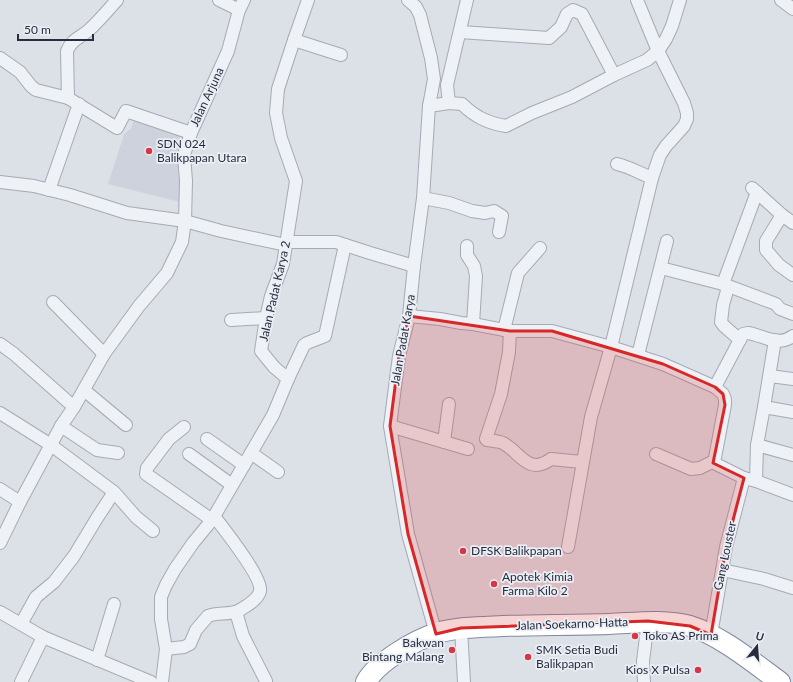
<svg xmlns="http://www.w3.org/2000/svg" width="793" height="682" font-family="Lato,sans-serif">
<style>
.built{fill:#cdd2dc}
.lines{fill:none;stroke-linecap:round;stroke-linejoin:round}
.minor-casing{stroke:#a5aab4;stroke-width:14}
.trunk-casing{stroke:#828c9f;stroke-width:22}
.minor{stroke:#eef1f5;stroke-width:12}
.trunk{stroke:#fff;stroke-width:20}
.marked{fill:#d62828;fill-opacity:0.2;stroke:#d62828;stroke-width:3;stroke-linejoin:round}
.poi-dot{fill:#d73647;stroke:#ebeff5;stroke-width:1.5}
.labels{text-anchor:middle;stroke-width:3.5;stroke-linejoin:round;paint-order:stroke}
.street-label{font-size:12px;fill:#252d3e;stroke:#ebeff5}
.poi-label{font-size:12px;fill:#252d3e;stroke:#ebeff5;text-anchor:start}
</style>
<rect width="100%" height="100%" fill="#dce0e7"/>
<polygon class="built" points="134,119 181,134 178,164 180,202 108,184 123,138 124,134 131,129"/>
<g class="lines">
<defs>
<g id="minor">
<polyline points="219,0 239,10"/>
<polyline points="408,0 416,7 420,15 431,58 434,79 429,106 423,198 414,266 409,316 399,356 390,426 408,534 436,634"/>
<polyline points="781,0 793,9"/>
<polyline points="460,32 549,38 561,27 567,14 573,10 582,14 614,75"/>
<polyline points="294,40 341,55"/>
<polyline points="0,58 20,72 31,86 36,90 68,98 117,128 126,111 191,133"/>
<path d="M68,98l-1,-47c4,-11 14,-14 22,-21 10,-9 19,-20 28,-30"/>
<polyline points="449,103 447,85 467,0"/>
<path d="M429,106l20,-3 13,1c13,13 26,19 44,22l26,-13 40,-16 42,-22 33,-15 11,-9 8,-12 6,-13 8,-26"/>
<path d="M617,164c13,3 22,9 35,14"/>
<polyline points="0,182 34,186 70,195 127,213 185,221 221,231 286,245"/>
<polyline points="752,188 782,215 793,223"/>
<polyline points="49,190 79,104"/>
<polyline points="423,198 449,203 472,211 485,213 494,211 502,216 499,232"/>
<polyline points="782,215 766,241 766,250 779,265 793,275"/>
<polyline points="286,242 336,242 370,253 414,266"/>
<polyline points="467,246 467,255 474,266 476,276 473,324"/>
<polyline points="661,268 723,284 776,304 780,309 793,314"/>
<polyline points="723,284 757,192"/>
<polyline points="728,287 723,305 721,322 724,326 740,340"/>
<polyline points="53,302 104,354"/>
<polyline points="409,316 440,319 461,323 473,324 510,331 552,331 611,347 663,364 715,387 723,394 725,399 725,405 714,463 744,478 756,481 793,495"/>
<polyline points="231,320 266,318"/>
<polyline points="504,330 518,273 540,248"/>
<path d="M510,331l-1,21 -8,42 -15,45 1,1c6,1 11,1 16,3 17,9 25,33 48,16l31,3"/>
<polyline points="775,340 764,407 793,412"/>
<polyline points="0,344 14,354 74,407"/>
<polyline points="638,355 667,241"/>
<polyline points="770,376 793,379"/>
<polyline points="288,379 304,345 307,343 325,336 345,245"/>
<path d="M715,387l28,-53 5,-1c17,3 30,14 45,3"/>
<polyline points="84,390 126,425"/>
<polyline points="0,413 51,445 114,492 136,517 153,531"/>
<polyline points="61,426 97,450 118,453"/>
<polyline points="390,426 468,449"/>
<polyline points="184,427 169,439 147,468 146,474 212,520"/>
<polyline points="207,439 244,465"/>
<polyline points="444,442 449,404"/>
<polyline points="757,445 793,455"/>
<polyline points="251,453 278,472"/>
<polyline points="189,454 232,485"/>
<polyline points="656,454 691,469 700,468 714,461"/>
<polyline points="756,481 757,445 764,407"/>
<polyline points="0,489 20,502"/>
<polyline points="0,543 20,502 61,426 74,407 104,354 139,306 167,273 182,242 185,221 186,181 184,155 191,133 228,51 239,10 244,0"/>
<polyline points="568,547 591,417 611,347 652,178 660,155 666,146 684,126 687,119 687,113 684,103 658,51 637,0"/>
<polyline points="722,570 764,579 793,588"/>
<polyline points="0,612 43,637 151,682"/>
<polyline points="236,612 243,636 266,681"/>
<polyline points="21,624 36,597 54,582 74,556 97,518 114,492"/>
<polyline points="461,628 464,682"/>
<polyline points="711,635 726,547 744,478"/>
<path d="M166,649l18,-2 6,-3 6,-14 12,-14c9,-4 21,-1 30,-5 7,-4 20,-11 22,-20 3,-13 -37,-63 -46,-75"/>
<polyline points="97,660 114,604"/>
<polyline points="21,682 43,637"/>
<polyline points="162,682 166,649 161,619 161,597 166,585 175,569 193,543 212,520 273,415 288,379 274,367 261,351 266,318 271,296 283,264 296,181 281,138 276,113 278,89 294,40 308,0"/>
<polyline points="644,682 643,661 648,621"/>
</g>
<path id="trunk" d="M366,682c11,-20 49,-42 71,-49 21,-6 44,-6 66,-7 35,-1 70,-1 106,-2 27,-1 54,-5 81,2 30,9 64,37 90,56"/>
</defs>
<use href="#minor" class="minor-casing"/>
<use href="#trunk" class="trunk-casing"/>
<use href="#minor" class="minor"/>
<use href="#trunk" class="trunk"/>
</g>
<path class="marked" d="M409,316l101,15h42l111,33 52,23 8,7 2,11 -12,58 31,15 -18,69 -15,88 -21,-9 -42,-5 -187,7 -25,6 -28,-100 -18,-108 9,-70z"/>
<g class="poi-dot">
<circle cx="149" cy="151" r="4"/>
<circle cx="463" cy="551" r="4"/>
<circle cx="494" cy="584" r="4"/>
<circle cx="635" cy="636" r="4"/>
<circle cx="452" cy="650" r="4"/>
<circle cx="528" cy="657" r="4"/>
<circle cx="698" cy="670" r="4"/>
</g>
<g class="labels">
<g class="street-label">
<text transform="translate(207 97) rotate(-65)" y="4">Jalan Arjuna</text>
<text transform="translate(275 291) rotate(-77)" y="4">Jalan Padat Karya 2</text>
<text transform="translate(403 340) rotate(-80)" y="4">Jalan Padat Karya</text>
<text transform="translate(725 556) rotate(-78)" y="4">Gang Louster</text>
<text transform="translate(572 624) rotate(-2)" y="4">Jalan Soekarno-Hatta</text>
</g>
<g class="poi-label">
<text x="157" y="148">SDN 024<tspan x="157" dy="14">Balikpapan Utara</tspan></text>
<text x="471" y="555">DFSK Balikpapan</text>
<text x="502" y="581">Apotek Kimia<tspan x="502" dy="14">Farma Kilo 2</tspan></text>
<text x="643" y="640">Toko AS Prima</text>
<text x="444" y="647" text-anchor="end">Bakwan<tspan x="444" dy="14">Bintang Malang</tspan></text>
<text x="536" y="654">SMK Setia Budi<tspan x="536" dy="14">Balikpapan</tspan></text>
<text x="690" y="674" text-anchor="end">Kios X Pulsa</text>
</g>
</g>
<g transform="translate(757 646) rotate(17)" stroke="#ebeff5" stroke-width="3" paint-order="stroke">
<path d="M0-3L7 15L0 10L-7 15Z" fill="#252d3e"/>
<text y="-6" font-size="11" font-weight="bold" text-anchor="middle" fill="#252d3e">U</text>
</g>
<path d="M18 34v6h75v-6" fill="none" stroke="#252d3e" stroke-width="2"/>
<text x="24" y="34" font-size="12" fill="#252d3e" stroke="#ebeff5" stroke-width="3" paint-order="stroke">50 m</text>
</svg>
